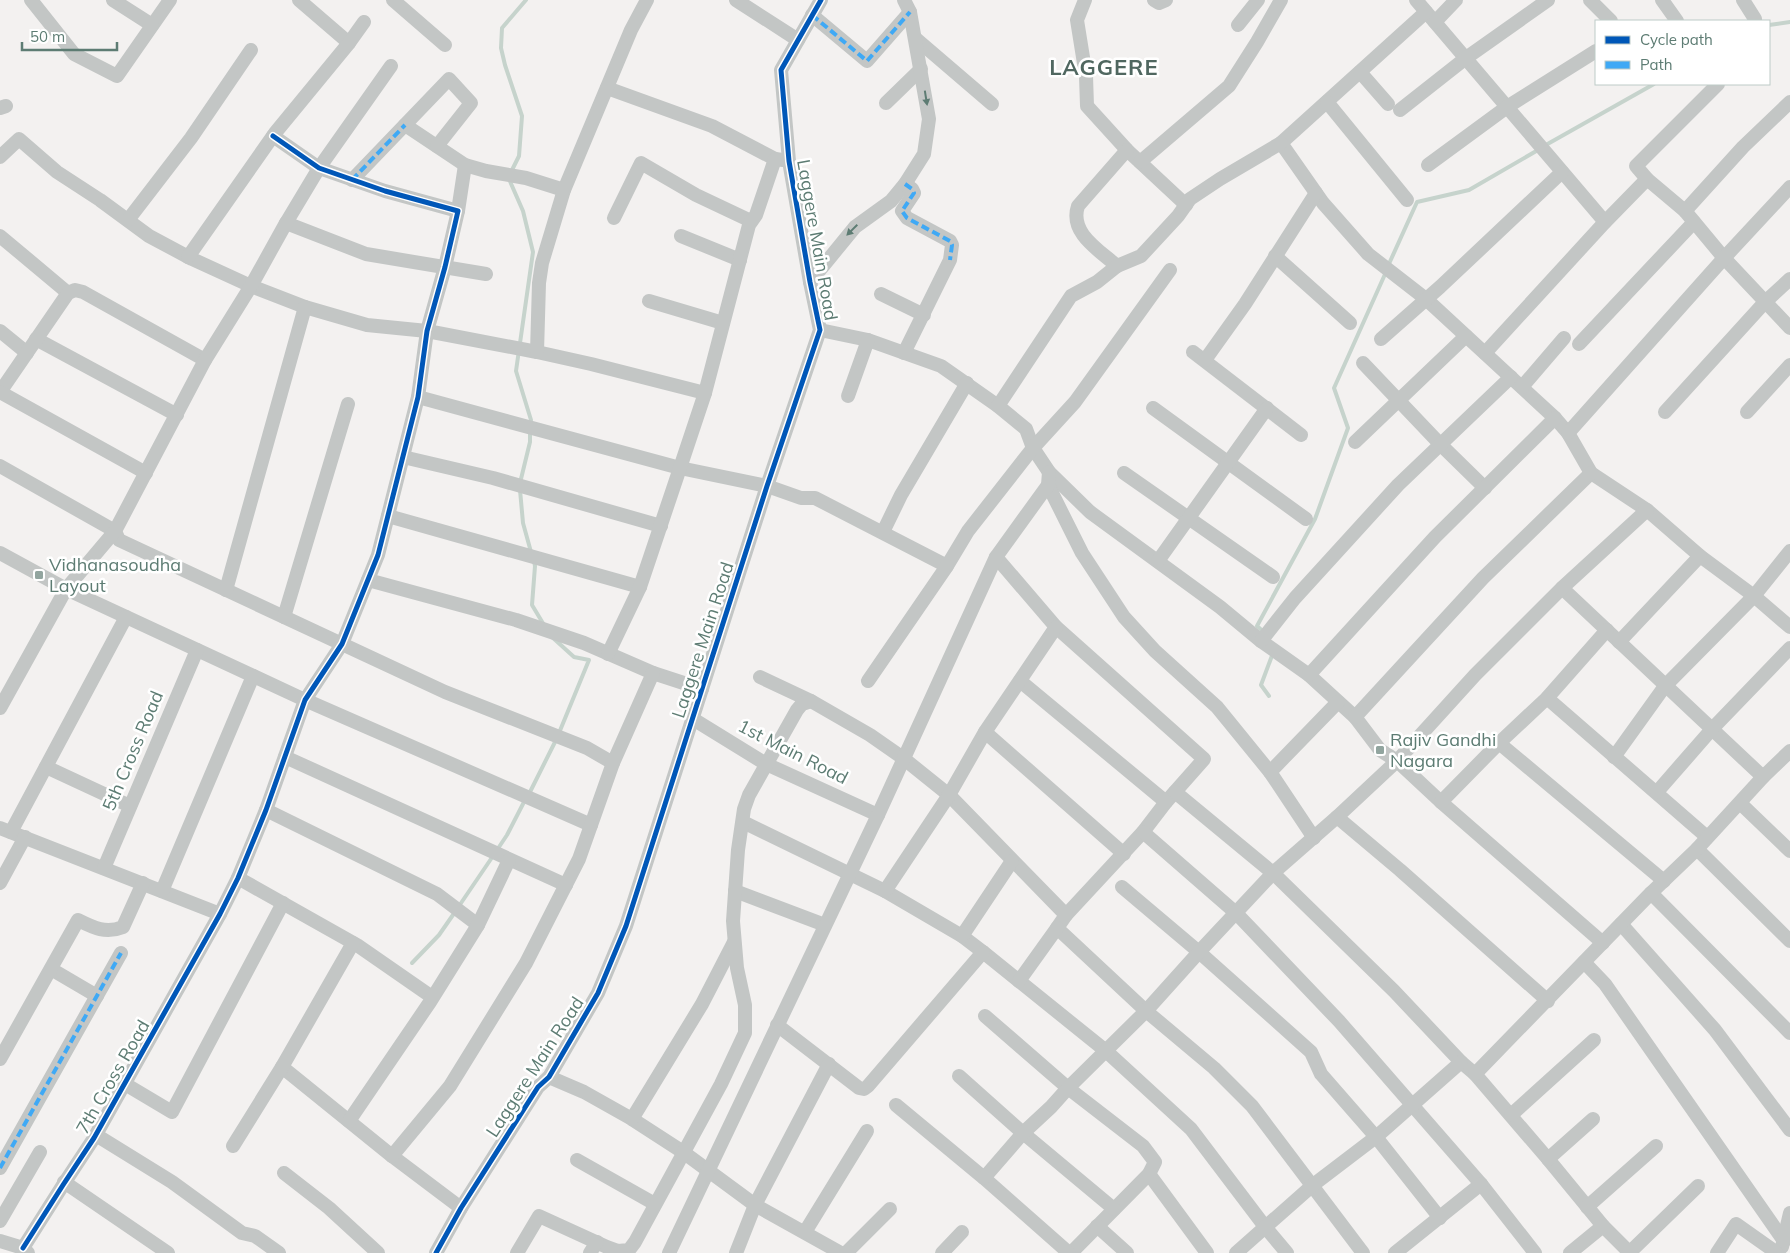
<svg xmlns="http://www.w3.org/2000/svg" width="1790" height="1253" font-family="Mulish,sans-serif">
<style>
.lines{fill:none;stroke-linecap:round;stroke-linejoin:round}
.stream{stroke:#c6d3cc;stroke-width:4}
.minor{stroke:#c3c6c5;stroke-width:14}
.quiet{stroke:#3fa9f5;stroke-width:4;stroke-dasharray:8 4;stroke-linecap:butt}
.cycleway-casing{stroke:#fff;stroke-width:8}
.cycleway{stroke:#0057b8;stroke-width:5}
.oneway{fill:#5d7c73}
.poi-dot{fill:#92a59f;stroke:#fff;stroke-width:2}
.labels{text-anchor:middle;stroke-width:5;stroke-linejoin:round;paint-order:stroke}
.street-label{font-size:18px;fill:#5d7c73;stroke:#fff}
.poi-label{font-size:18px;fill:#5d7c73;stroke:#fff;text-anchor:start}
.district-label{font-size:22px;font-weight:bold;letter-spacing:1px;fill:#506760;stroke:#fff}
</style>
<rect width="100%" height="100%" fill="#f3f1f0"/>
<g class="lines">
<g class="stream">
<polyline points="1769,25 1790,22"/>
<polyline points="1544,146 1654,84"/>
<polyline points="511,172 519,156 522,116 505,65 501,48 502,28 526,0"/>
<polyline points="509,179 523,211 533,252 516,371 531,420 530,424"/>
<polyline points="1388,266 1417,202 1469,190 1538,150"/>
<polyline points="520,483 530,442 530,431"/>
<polyline points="520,490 523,523 531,552"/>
<polyline points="534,561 535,566 532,605 544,625"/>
<polyline points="1265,633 1257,626 1315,519 1348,428 1334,388 1386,272"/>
<polyline points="552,637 574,657 589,660 559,733"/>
<polyline points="1269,696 1261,685 1273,653"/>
<polyline points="529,794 556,740"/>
<polyline points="497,850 507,835 525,800"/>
<polyline points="459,906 493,856"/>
<polyline points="412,963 439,935 455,912"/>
</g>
<g class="minor">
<polyline points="31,0 74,54 117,76 170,0"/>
<polyline points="113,0 152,25"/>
<polyline points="299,0 349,43"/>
<polyline points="393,0 445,45"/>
<polyline points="736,0 798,40"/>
<polyline points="1085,0 1077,20 1086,76 1087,106 1127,150 1186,205"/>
<polyline points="1154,0 1159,3 1166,0"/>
<polyline points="1416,0 1605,222"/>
<polyline points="1590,0 1611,21"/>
<polyline points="1662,0 1677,21"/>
<polyline points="1743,0 1755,19"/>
<polyline points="1426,12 1281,143 1323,203 1368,254 1426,299 1555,418 1568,433 1591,473 1647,510 1700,556 1754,596 1790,627"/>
<polyline points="812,15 867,61 910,12"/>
<polyline points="1435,22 1456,0"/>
<polyline points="1238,25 1258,0"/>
<polyline points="915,38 992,104"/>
<polyline points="1360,72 1388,104"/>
<polyline points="607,88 712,126 775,159 783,160"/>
<polyline points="1327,102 1407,200"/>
<polyline points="886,103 921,69"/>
<polyline points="0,108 6,106"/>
<polyline points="1400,110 1466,58 1548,0"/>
<polyline points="405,125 465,165 486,171 526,178 564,190"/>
<polyline points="0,157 19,139 57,172 100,200 149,236 192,259 251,286 305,307 367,325 427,331 537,352 591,364 705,393"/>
<polyline points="1140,162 1229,86 1257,42 1281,0"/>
<polyline points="1428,165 1507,107 1596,51"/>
<polyline points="1647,179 1636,166 1718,84"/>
<polyline points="352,180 449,79 471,103 437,146"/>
<polyline points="458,211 465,165"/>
<polyline points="1685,211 1743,147 1790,102"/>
<polyline points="614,218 641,163 696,195 751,221"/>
<polyline points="128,220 191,138 251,50"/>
<polyline points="286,223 366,254 486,274"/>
<polyline points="0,236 68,293"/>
<polyline points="681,236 740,260"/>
<polyline points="1275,256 1350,323"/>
<polyline points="188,257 275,133 349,43 364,22"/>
<path d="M1117,266c-18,-16 -48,-33 -39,-60l49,-56"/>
<polyline points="810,282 855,227 891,201 905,184 924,154 929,119 910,12 904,0"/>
<polyline points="881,294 924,315"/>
<polyline points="649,301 723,323"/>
<polyline points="820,330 868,340 941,366 998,406 1026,429 1033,448 1049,472 1090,512 1220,607 1261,641 1309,675 1355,717 1380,750 1397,761 1441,802 1603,943"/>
<polyline points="0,331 27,353"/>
<polyline points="36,339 177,415"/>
<polyline points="1381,339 1440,287 1562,172"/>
<polyline points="1579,344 1694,222"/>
<polyline points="537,352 539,283 542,263 564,190 631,30 647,0"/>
<polyline points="1193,352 1301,435"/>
<polyline points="904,353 950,260 952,245 950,241 907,218 902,211 914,193 912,189 905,184"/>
<polyline points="1485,353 1605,222 1647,179 1685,211 1724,258 1790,328"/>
<polyline points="1205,360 1245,304 1316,193"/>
<polyline points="1363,363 1440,444 1485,488"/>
<polyline points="1522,387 1564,338"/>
<polyline points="0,392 68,293 75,290 83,292 205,360"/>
<polyline points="0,392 146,473"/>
<polyline points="848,396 868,340"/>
<polyline points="418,397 680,468 767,486 801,498 815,498 947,566 968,531 1033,448 1075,402 1170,270"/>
<polyline points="998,406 1071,296 1097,282 1117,266 1141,256 1178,216 1190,199 1220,179 1281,143"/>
<polyline points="1153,408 1306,519"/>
<polyline points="1665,412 1765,302 1790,279"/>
<polyline points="1747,412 1790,365"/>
<polyline points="1568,433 1724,258 1790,187"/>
<polyline points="1355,442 1466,336"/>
<polyline points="403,457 493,478 661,526"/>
<polyline points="0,466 115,531 119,540 445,692 587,748 613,763"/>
<polyline points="1124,473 1273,577"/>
<polyline points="1048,485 1082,553 1124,617 1155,651 1217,707 1270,772"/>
<polyline points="388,516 640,587"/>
<polyline points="883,532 901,495 967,383"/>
<polyline points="0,553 66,589 305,700 591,825"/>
<polyline points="996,557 1056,627 1204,759 1166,802 1143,832 1066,915"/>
<polyline points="1158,561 1267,408"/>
<polyline points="368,580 516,620 584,643 653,673 702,689"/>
<polyline points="1562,588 1763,777"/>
<polyline points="226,590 305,307"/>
<polyline points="284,617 348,404"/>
<polyline points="1261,641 1295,598 1398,485 1511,377"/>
<polyline points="1619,642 1700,556"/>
<polyline points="608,654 640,587 680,468 705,393 749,225 756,215 775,159"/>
<polyline points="1309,675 1435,537 1555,418"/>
<polyline points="760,677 811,701 870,735 903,758 949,795 1066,915 1057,928 1146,1011 1214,1068 1252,1106 1363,1253"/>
<polyline points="868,681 947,566"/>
<polyline points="1020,681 1166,802"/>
<polyline points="1547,698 1707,837"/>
<polyline points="0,708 66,589 115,531 205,360 251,286 286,223 319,168 391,66"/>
<polyline points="1355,717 1483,578 1591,473"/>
<polyline points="693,719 766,764 878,815"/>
<polyline points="985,732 1124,854"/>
<polyline points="1499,743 1664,881"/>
<polyline points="285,757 566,885"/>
<polyline points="1614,757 1665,686 1754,596 1790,551"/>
<polyline points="46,767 130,806"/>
<polyline points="1175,792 1273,873 1394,991 1461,1062 1475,1074 1548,1159 1603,1226 1630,1253"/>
<polyline points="1657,792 1712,729 1790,648"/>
<polyline points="1441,802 1499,743 1547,698 1607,630"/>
<polyline points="1740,803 1790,851"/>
<polyline points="266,810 437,894 478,925"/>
<polyline points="1337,817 1400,870 1548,1001"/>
<polyline points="743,822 885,891 962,936 983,952 1106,1051 1191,1129 1266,1228 1287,1253"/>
<polyline points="0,828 220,914"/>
<polyline points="11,832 126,617"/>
<polyline points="1143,832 1236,913 1339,1021 1481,1184 1535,1253"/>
<polyline points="1314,838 1270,772 1338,702"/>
<polyline points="1697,849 1790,941"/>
<polyline points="104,868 197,650"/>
<polyline points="238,878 357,945 432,997"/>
<polyline points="0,883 25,837"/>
<polyline points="1122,887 1199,952 1311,1052 1321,1074 1376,1137 1440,1218"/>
<polyline points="162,891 253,676"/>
<polyline points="735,891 825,925"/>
<polyline points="885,891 949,795 985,732 1056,627"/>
<polyline points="1651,893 1790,1033"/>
<polyline points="1621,924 1715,1030 1790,1130"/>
<polyline points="962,936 1012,861"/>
<polyline points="1584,962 1605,984 1784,1241"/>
<polyline points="51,969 97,996"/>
<polyline points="1019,981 1057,928"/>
<polyline points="985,1016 1068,1088 1143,1146 1155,1162 1149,1174 1071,1253"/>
<polyline points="777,1025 859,1088 864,1089 868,1086 983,952"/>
<path d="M0,1059l78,-139c16,8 28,14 45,7l20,-44"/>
<polyline points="282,1067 392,1156 461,1208"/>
<polyline points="1475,1074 1651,893 1697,849 1763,777 1790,751"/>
<polyline points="959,1076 1023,1133 1114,1209"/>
<polyline points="549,1077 584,1092 632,1119 683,1152 755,1205 841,1253"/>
<polyline points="125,1084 172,1112 283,903"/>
<polyline points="896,1105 984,1178 1069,1253"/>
<polyline points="1511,1115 1594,1040"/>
<polyline points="632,1119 702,1004 734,942"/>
<polyline points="349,1121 430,1002 478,925 509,860"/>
<polyline points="96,1135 172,1182 242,1233 255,1236 279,1253"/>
<polyline points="233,1146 282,1067 353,943"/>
<polyline points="392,1156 450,1086 526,963 579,859 613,763 653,673"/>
<polyline points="1548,1159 1593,1119"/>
<polyline points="577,1160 655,1204"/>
<polyline points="0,1168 121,953"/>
<polyline points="284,1173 329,1208 378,1253"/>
<polyline points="1149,1174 1207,1253"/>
<polyline points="984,1178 1023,1133 1051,1107 1068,1088 1146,1011 1199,952 1273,873 1337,817 1397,761 1475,675 1562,588 1647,510"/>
<polyline points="64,1182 168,1253"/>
<polyline points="1587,1207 1656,1146"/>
<polyline points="0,1221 40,1152"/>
<polyline points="1097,1226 1127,1253"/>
<polyline points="805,1232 867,1131"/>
<polyline points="0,1241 23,1248 28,1253"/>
<polyline points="1782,1247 1790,1213"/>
<polyline points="23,1248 63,1185 94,1138 220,914 238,878 266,810 305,700 342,644 378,555 418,397 427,331 445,267 458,211 385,191 319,168 273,136"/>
<polyline points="436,1253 461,1208 538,1087 549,1077 598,993 626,926 767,486 820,330 810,282 789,161 781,70 821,0"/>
<polyline points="517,1253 539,1216 607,1247 618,1251 629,1250 635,1242 721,1084 745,1033 745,1005 737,968 733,921 738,850 744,809 749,795 797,710 802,704 811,701"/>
<polyline points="590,1253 597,1242"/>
<polyline points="669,1253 878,815 996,557 1048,485 1049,472"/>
<polyline points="736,1253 755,1205 829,1064"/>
<polyline points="846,1253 890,1209"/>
<polyline points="942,1253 962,1232"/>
<polyline points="1236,1253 1313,1185 1376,1137 1461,1062"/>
<polyline points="1395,1253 1481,1184"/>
<polyline points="1570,1253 1603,1226"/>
<polyline points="1629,1253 1698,1186"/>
<polyline points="1717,1253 1736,1224 1777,1253"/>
</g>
<g class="quiet">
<polyline points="812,15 867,61 910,12"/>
<polyline points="352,180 405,125"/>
<polyline points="905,184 912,189 914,193 902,211 907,218 950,241 952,245 950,260"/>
<polyline points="0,1168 121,953"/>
</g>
<defs>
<g id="cycleway">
<polyline points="23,1248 63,1185 94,1138 220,914 238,878 266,810 305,700 342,644 378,555 418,397 427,331 445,267 458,211 385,191 319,168 273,136"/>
<polyline points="436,1253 461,1208 538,1087 549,1077 598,993 626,926 767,486 820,330 810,282 789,161 781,70 821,0"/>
</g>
</defs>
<use href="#cycleway" class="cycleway-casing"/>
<use href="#cycleway" class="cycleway"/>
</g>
<defs><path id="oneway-solid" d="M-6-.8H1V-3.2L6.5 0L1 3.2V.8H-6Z" transform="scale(1.25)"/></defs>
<g class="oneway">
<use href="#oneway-solid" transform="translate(926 98) rotate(81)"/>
<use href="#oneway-solid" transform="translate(852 230) rotate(135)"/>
</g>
<g class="poi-dot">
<rect x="34" y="570" width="10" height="10" rx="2.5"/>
<rect x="1375" y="745" width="10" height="10" rx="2.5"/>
</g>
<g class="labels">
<g class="street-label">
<text transform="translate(817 240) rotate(80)" y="6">Laggere Main Road</text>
<text transform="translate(703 640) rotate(-72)" y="6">Laggere Main Road</text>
<text transform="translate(133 751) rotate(-67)" y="6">5th Cross Road</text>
<text transform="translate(793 752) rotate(27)" y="6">1st Main Road</text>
<text transform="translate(535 1067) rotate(-57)" y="6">Laggere Main Road</text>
<text transform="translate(113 1077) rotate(-60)" y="6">7th Cross Road</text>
</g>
<g class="poi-label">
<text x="49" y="571">Vidhanasoudha<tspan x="49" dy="21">Layout</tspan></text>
<text x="1390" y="746">Rajiv Gandhi<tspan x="1390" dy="21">Nagara</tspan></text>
</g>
<g class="district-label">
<text x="1104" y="75">LAGGERE</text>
</g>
</g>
<rect x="1595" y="20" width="175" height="65" fill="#ffffff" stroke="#becbc7"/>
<rect x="1605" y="36" width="25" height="8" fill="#0057b8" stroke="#becbc7"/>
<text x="1640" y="45" font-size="15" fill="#5d7c73">Cycle path</text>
<rect x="1605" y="61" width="25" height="8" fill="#3fa9f5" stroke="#becbc7"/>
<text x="1640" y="70" font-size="15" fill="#5d7c73">Path</text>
<path d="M22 42v8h95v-8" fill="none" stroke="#5d7c73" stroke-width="2.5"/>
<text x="30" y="42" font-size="15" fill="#5d7c73" stroke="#ffffff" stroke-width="4" paint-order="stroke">50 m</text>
</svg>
